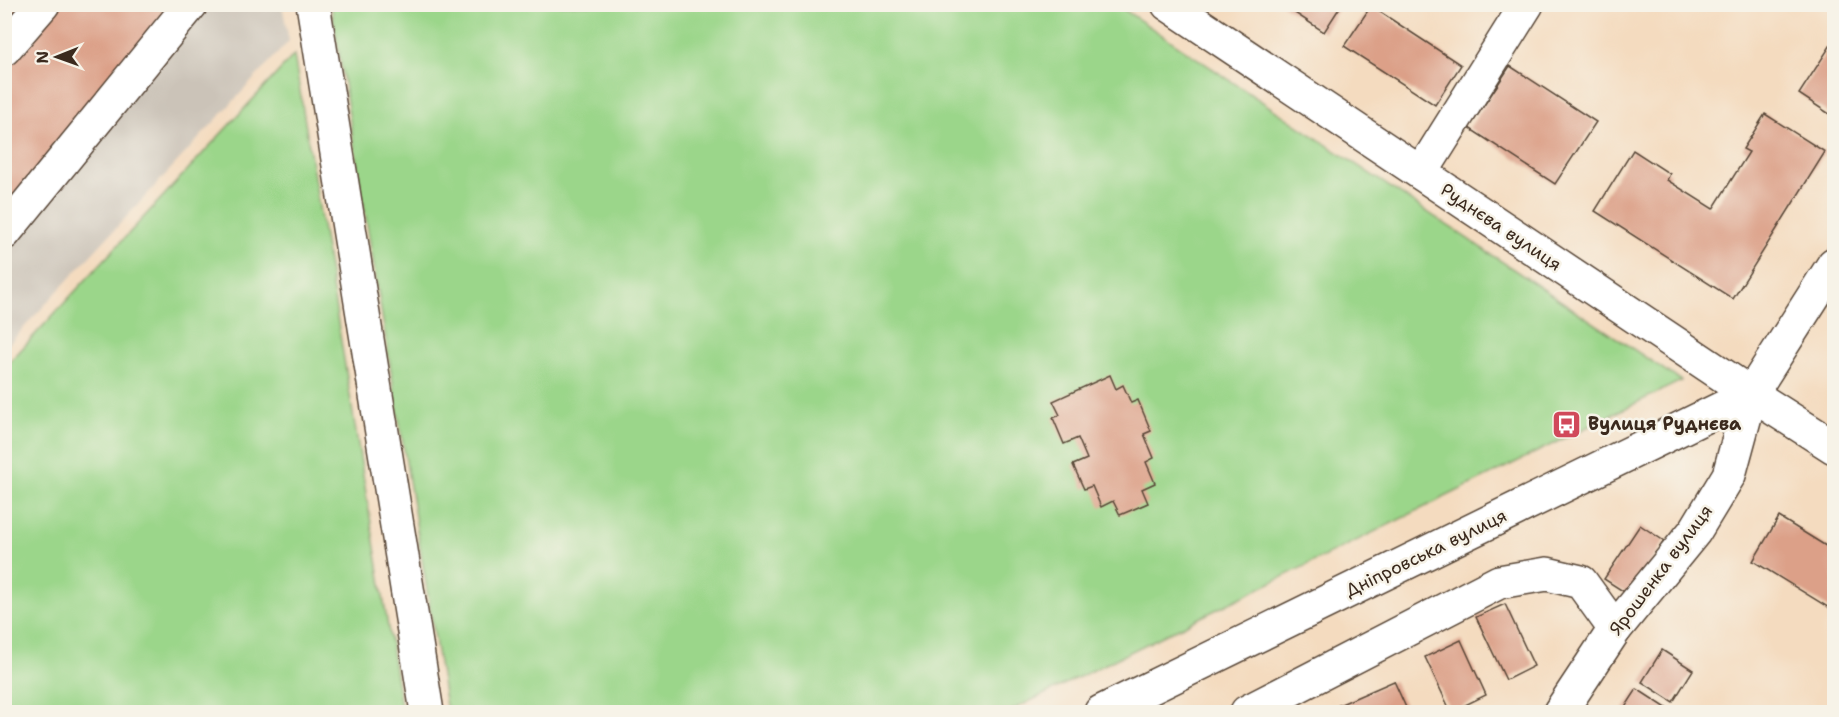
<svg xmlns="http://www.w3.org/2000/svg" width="1839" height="717" font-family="'Shantell Sans',sans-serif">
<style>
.industrial{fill:#cbc3b8}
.green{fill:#9bd68a;stroke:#6b8054;stroke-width:1.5}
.building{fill:#dca088}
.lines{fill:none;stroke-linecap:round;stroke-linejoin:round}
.minor-casing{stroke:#574536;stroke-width:36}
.minor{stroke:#fff;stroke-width:33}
.labels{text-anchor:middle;stroke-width:5;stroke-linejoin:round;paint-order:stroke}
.street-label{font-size:18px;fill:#3b2a1e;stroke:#f7f3e8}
.poi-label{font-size:18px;font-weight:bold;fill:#3b2a1e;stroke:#f7f3e8;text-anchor:start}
</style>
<rect width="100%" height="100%" fill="#f7f3e8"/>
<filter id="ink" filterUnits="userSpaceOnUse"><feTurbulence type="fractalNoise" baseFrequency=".0167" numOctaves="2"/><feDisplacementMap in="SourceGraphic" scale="12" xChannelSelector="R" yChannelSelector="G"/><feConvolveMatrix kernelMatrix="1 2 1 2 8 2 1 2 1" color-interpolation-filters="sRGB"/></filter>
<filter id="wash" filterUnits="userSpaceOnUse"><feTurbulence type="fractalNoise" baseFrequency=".008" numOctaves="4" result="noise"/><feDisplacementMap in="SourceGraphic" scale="24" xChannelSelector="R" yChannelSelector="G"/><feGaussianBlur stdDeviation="1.35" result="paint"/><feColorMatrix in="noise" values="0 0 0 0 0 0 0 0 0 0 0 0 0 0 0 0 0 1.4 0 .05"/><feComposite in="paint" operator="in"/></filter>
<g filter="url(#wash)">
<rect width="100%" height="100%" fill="#f4dbbf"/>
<polygon class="industrial" points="5,5 282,5 289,41 5,348"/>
<g class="green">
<polygon points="331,5 1117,5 1681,381 1008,712 447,712"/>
<polygon points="294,55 402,712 5,712 5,367"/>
</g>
<g id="blocks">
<g class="building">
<polygon points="4,4 191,4 4,233"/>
<polygon points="1281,4 1342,4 1324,32"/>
<polygon points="1371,6 1461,65 1435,105 1344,46"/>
<polygon points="1834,40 1834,117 1799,94"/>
<polygon points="1510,66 1596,122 1555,184 1469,128"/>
<polygon points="1765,114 1825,152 1733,299 1595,211 1633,150 1670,174 1667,180 1713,209 1749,152 1743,149"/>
<polygon points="1110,375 1116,389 1123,385 1131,403 1138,400 1151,431 1144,434 1154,458 1146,462 1155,483 1142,489 1148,503 1120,515 1113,501 1101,507 1092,486 1084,489 1073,465 1087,459 1078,438 1064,444 1053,418 1060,415 1053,401"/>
<polygon points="1779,517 1834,551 1834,611 1753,561"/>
<polygon points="1640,525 1664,541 1629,595 1604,579"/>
<polygon points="1505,604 1534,666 1506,680 1476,617"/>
<polygon points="1461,640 1486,695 1451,712 1425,657"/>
<polygon points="1662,650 1693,670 1673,702 1642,682"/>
<polygon points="1394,681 1408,712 1323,712"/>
<polygon points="1637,689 1668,709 1666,712 1622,712"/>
</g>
</g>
</g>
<g filter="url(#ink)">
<use href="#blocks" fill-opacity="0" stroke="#574536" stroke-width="1.5"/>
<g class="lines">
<defs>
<g id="minor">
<polyline points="313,4 427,712"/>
<polyline points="1168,4 1751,394 1834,447"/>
<polyline points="4,49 43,4"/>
<polyline points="1421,173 1527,4"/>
<polyline points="4,233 191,4"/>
<polyline points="1101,712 1751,394"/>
<polyline points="1247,712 1499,582 1547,574 1581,582 1615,629"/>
<polyline points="1560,712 1615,629 1695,531 1729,475 1751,394 1834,264"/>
</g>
</defs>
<use href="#minor" class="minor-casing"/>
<use href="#minor" class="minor"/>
</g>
</g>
<defs>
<symbol id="bus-square" viewBox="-11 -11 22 22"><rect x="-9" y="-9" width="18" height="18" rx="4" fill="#d1495b" stroke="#f7f3e8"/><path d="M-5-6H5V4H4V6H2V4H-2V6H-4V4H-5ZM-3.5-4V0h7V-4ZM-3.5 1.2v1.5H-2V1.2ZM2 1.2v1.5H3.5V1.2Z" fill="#fff"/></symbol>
</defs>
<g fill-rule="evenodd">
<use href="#bus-square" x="1550" y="408" width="33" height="33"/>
</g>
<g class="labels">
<g class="street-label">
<text transform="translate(1501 227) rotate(34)" y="6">Руднєва вулиця</text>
<text transform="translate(1426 553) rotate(-26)" y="6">Дніпровська вулиця</text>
<text transform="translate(1661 570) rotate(-53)" y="6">Ярошенка вулиця</text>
</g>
<g class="poi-label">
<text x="1588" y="430">Вулиця Руднєва</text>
</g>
</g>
<rect width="1839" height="717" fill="none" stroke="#f7f3e8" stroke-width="24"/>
<g transform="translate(57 57) rotate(269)" stroke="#f7f3e8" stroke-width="4.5" paint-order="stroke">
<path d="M0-4.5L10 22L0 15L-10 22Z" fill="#3b2a1e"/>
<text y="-9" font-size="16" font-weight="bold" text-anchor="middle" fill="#3b2a1e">N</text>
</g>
</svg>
